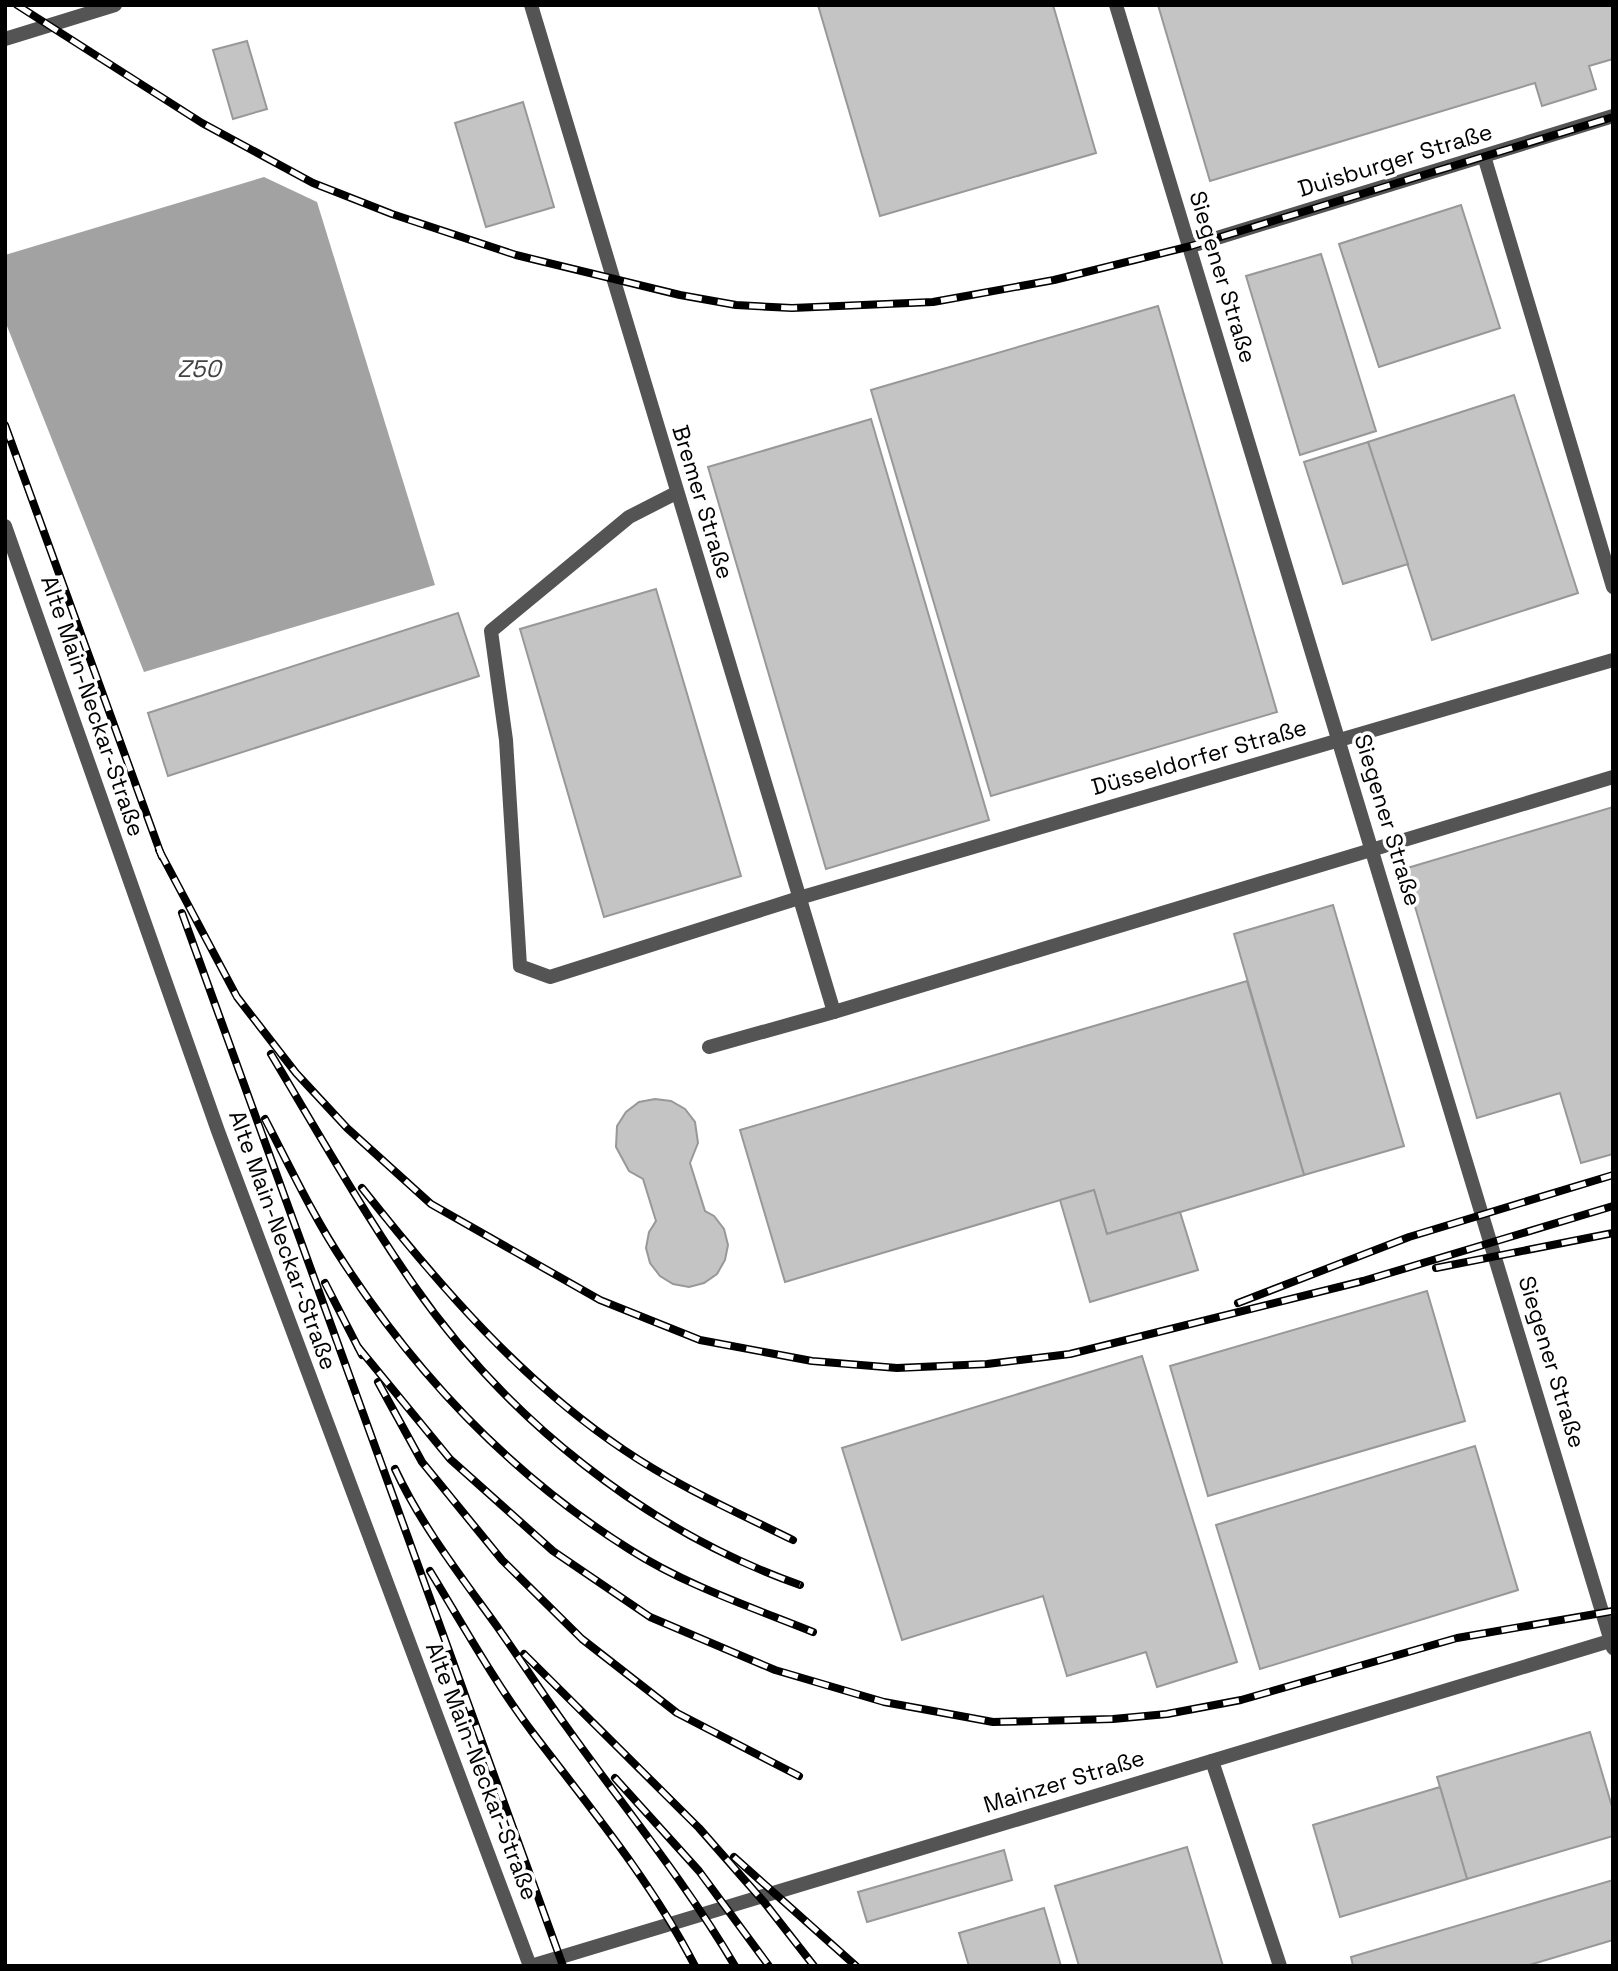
<svg xmlns="http://www.w3.org/2000/svg" width="1618" height="1971" font-family="'Space Grotesk',sans-serif">
<style>
.water{fill:#a2a2a2}
.building{fill:#c4c4c4;stroke:#989898;stroke-width:2}
.lines{fill:none;stroke-linecap:round;stroke-linejoin:round}
.lane{stroke:#545454;stroke-width:14}
.rail-casing{stroke:#000;stroke-width:8}
.rail{stroke:#fff;stroke-width:5;stroke-dasharray:16;stroke-linecap:butt}
.labels{text-anchor:middle;stroke-width:7;stroke-linejoin:round;paint-order:stroke}
.street-label{font-size:23px;fill:#000;stroke:#fff}
.water-label{font-size:24px;font-style:italic;fill:#434343;stroke:#fff}
</style>
<rect width="100%" height="100%" fill="#fff"/>
<polygon class="water" points="264,177 317,202 435,585 144,672 5,321 5,255"/>
<g class="building">
<polygon points="818,5 1053,5 1096,153 880,216"/>
<polygon points="1158,5 1613,5 1613,59 1589,66 1596,89 1542,106 1535,83 1210,181"/>
<polygon points="247,41 267,109 233,119 213,50"/>
<polygon points="523,102 554,207 486,227 455,123"/>
<polygon points="1461,205 1500,328 1379,367 1339,244"/>
<polygon points="1321,254 1376,431 1300,455 1246,276"/>
<polygon points="1158,306 1277,712 991,796 871,390"/>
<polygon points="1514,395 1578,593 1432,640 1368,442"/>
<polygon points="871,419 989,820 826,869 708,467"/>
<polygon points="1368,442 1408,564 1343,584 1304,462"/>
<polygon points="656,589 741,876 604,917 520,629"/>
<polygon points="458,613 479,676 168,776 148,713"/>
<polygon points="1613,807 1613,1154 1581,1163 1560,1093 1477,1118 1404,869"/>
<polygon points="1333,905 1404,1146 1304,1175 1234,934"/>
<polygon points="1247,981 1304,1175 1107,1234 1094,1190 785,1282 740,1130"/>
<polygon points="655,1099 671,1101 685,1109 695,1122 698,1143 690,1163 705,1211 714,1216 724,1229 728,1245 725,1260 717,1274 704,1283 689,1287 673,1284 660,1276 650,1263 646,1248 649,1232 656,1221 643,1179 629,1171 616,1147 617,1126 626,1112 639,1102"/>
<polygon points="1094,1190 1107,1234 1180,1212 1198,1270 1090,1302 1060,1200"/>
<polygon points="1427,1291 1465,1421 1208,1496 1170,1366"/>
<polygon points="1142,1356 1237,1662 1157,1687 1146,1652 1067,1676 1043,1596 902,1640 842,1448"/>
<polygon points="1475,1446 1518,1590 1260,1669 1216,1525"/>
<polygon points="1590,1732 1613,1810 1613,1836 1467,1879 1437,1777"/>
<polygon points="1440,1787 1467,1879 1340,1917 1313,1825"/>
<polygon points="1187,1847 1223,1966 1079,1966 1055,1886"/>
<polygon points="1004,1850 1012,1880 867,1922 858,1892"/>
<polygon points="1613,1880 1613,1940 1526,1966 1353,1966 1351,1957"/>
<polygon points="1044,1908 1061,1966 969,1966 959,1933"/>
</g>
<g class="lines">
<g class="lane">
<polyline points="531,5 834,1012"/>
<polyline points="1116,5 1613,1648"/>
<polyline points="5,39 115,5"/>
<polyline points="1484,156 1613,587"/>
<polyline points="1191,246 1613,116"/>
<polyline points="676,493 629,517 491,631 506,740 520,966 550,977 799,898 1613,660"/>
<polyline points="5,526 218,1131 530,1966"/>
<polyline points="709,1047 834,1012 1613,777"/>
<polyline points="1212,1761 1280,1966"/>
<polyline points="531,1966 1613,1640"/>
</g>
<defs>
<g id="rail">
<polyline points="17,5 202,123 313,183 392,214 516,255 680,295 736,305 792,308 933,302 1054,280 1191,246 1613,117"/>
<polyline points="5,425 162,857"/>
<polyline points="159,850 237,997 296,1073 347,1128 431,1204 600,1300 700,1340 812,1361 897,1368 987,1364 1070,1354 1363,1281 1613,1206"/>
<polyline points="182,913 563,1966"/>
<path d="M271,1054c46,77 91,156 142,230 93,134 233,247 387,301"/>
<path d="M265,1119c25,48 49,99 79,144 75,115 169,213 285,286 56,36 122,58 184,83"/>
<path d="M362,1188c77,97 159,193 262,262 53,36 112,62 169,90"/>
<polyline points="1436,1268 1613,1233"/>
<polyline points="325,1283 362,1355"/>
<polyline points="1238,1303 1409,1237 1613,1175"/>
<polyline points="358,1347 450,1459 553,1551 650,1617 775,1670 884,1702 993,1722 1113,1719 1167,1714 1241,1700 1457,1638 1613,1611"/>
<polyline points="378,1382 422,1462 502,1560 582,1639 677,1713 799,1776"/>
<path d="M395,1469c26,56 65,106 101,156 24,34 46,68 70,101 57,80 119,155 169,240"/>
<path d="M430,1571c33,54 65,112 103,162 58,76 118,148 162,233"/>
<polyline points="524,1654 699,1828 764,1902 814,1966"/>
<polyline points="615,1778 699,1871 769,1966"/>
<polyline points="734,1857 856,1966"/>
</g>
</defs>
<use href="#rail" class="rail-casing"/>
<use href="#rail" class="rail"/>
</g>
<g class="labels">
<g class="street-label">
<text transform="translate(1395 160) rotate(-17)" y="8">Duisburger Straße</text>
<text transform="translate(1223 277) rotate(73)" y="8">Siegener Straße</text>
<text transform="translate(703 502) rotate(73)" y="8">Bremer Straße</text>
<text transform="translate(93 706) rotate(71)" y="8">Alte Main-Neckar-Straße</text>
<text transform="translate(1199 757) rotate(-16)" y="8">Düsseldorfer Straße</text>
<text transform="translate(1388 820) rotate(73)" y="8">Siegener Straße</text>
<text transform="translate(283 1240) rotate(70)" y="8">Alte Main-Neckar-Straße</text>
<text transform="translate(1552 1362) rotate(73)" y="8">Siegener Straße</text>
<text transform="translate(482 1771) rotate(69)" y="8">Alte Main-Neckar-Straße</text>
<text transform="translate(1064 1781) rotate(-17)" y="8">Mainzer Straße</text>
</g>
<g class="water-label">
<text x="199" y="377">Z50</text>
</g>
</g>
<rect width="1618" height="1971" fill="none" stroke="#000000" stroke-width="14"/>
</svg>
